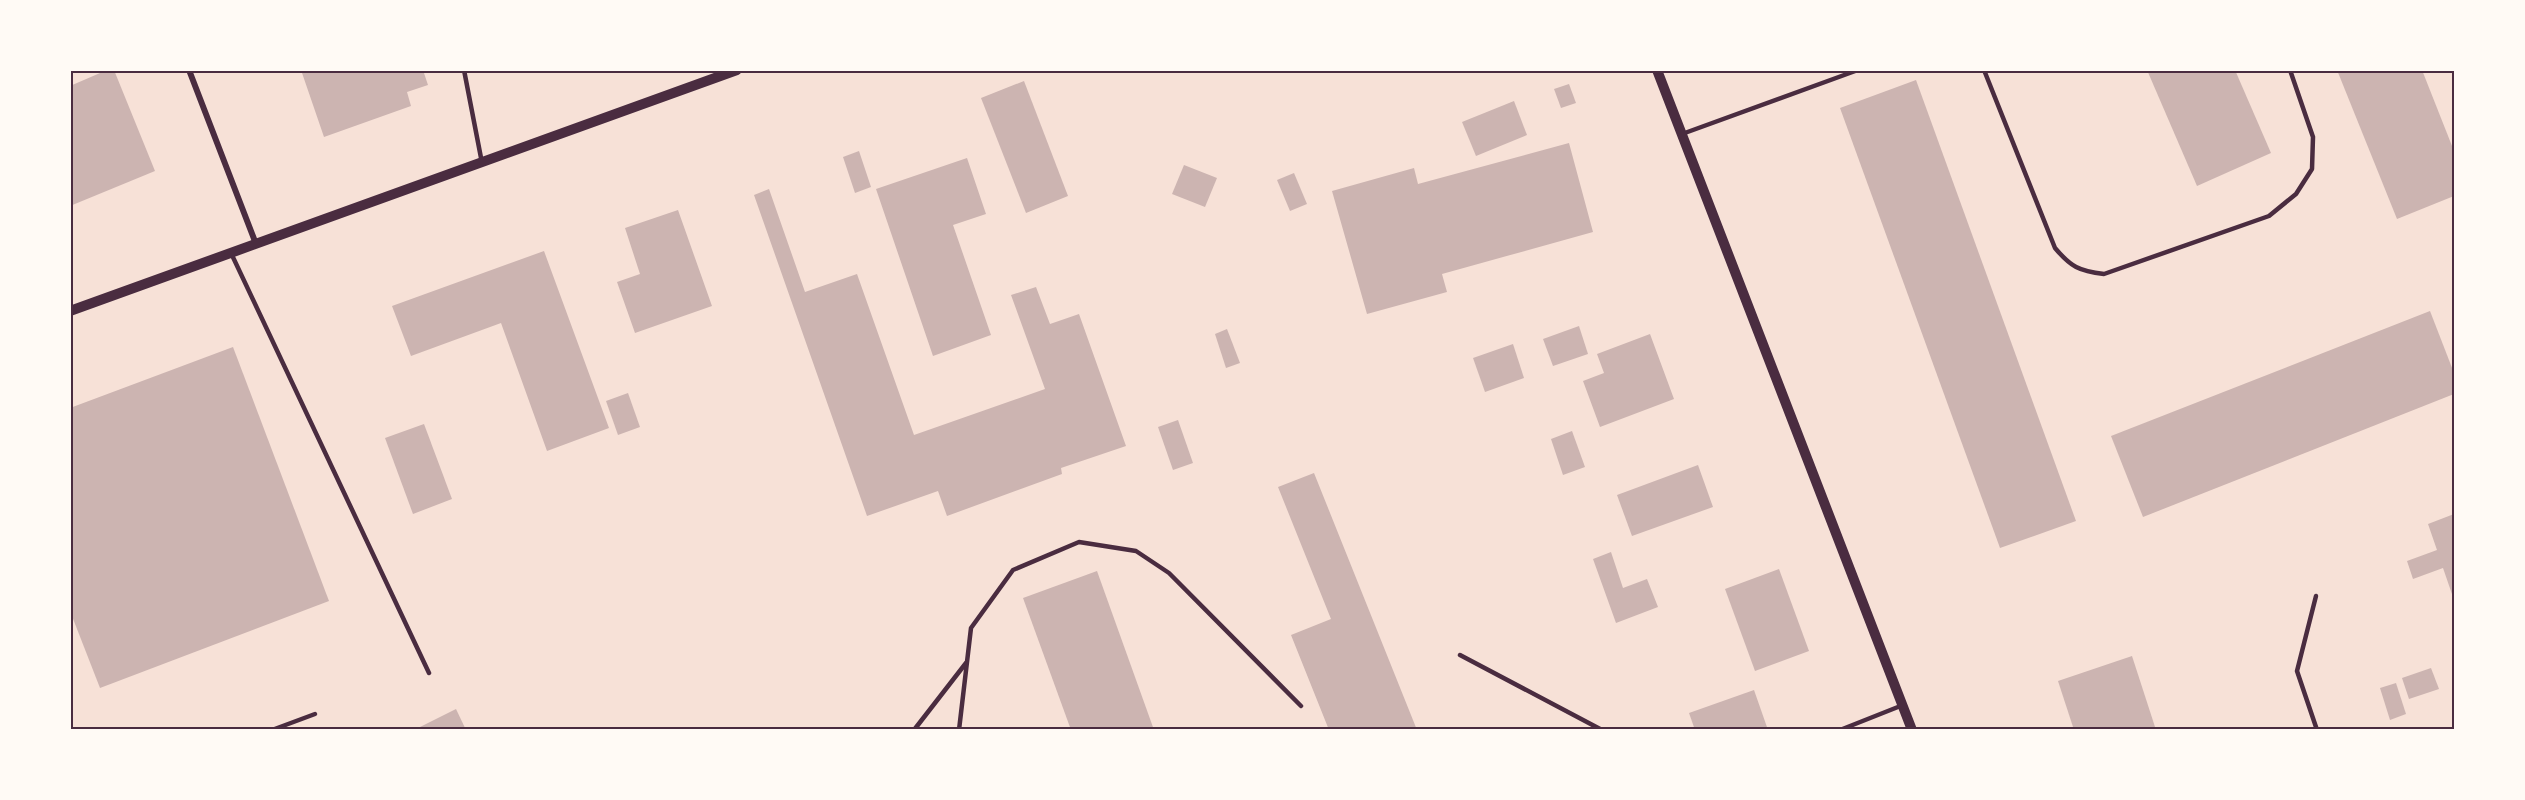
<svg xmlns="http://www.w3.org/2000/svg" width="2525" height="800" font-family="Helvetica,sans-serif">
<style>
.building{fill:#ccb4b1}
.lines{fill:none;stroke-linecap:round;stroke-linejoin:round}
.service{stroke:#4a2c40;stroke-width:4.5}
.minor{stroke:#4a2c40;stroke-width:6}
.tertiary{stroke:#4a2c40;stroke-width:10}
.neatline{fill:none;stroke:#4a2c40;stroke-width:2}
</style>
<rect width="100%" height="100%" fill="#f7e1d7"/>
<g class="building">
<polygon points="107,70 114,70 155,171 70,206 70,86"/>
<polygon points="301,70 423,70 428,85 407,92 411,106 324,137"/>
<polygon points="2147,70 2235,70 2271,153 2197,186"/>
<polygon points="2337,70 2422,70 2454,151 2454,196 2397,219"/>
<polygon points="1916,80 2076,521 2000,548 1840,108"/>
<polygon points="1024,81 1068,196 1026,213 981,98"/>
<polygon points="1569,84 1576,103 1561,108 1554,89"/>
<polygon points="1514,101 1527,135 1476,156 1462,122"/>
<polygon points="1569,143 1593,232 1442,274 1447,292 1367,314 1332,191 1414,168 1418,184"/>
<polygon points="859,151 871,187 855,193 843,157"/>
<polygon points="967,158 986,214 953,225 991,335 933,356 876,189"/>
<polygon points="1184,165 1217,178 1205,207 1172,194"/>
<polygon points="1294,173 1307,204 1290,211 1277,180"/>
<polygon points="769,189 805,292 857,274 914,435 1045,389 1011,295 1036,287 1050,324 1079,314 1126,446 1061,468 1062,474 947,516 938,491 867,516 754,195"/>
<polygon points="678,210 712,306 635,333 617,282 640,274 625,228"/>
<polygon points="544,251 609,428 547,451 501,323 411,356 392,306"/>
<polygon points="2430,311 2454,373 2454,394 2143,517 2111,436"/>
<polygon points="1579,326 1588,354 1553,366 1543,339"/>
<polygon points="1227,329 1240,363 1226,368 1215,334"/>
<polygon points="1650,334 1674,399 1600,427 1583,381 1604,373 1597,354"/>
<polygon points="1513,344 1524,378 1485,392 1473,358"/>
<polygon points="233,347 329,601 100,688 70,611 70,408"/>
<polygon points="628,393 640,427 618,435 606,401"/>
<polygon points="1178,420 1193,463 1173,470 1158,427"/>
<polygon points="424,424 452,499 413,514 385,438"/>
<polygon points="1572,431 1585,467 1563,475 1551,439"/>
<polygon points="1698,465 1713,507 1632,536 1617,495"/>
<polygon points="1314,473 1417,730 1329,730 1291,635 1331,619 1278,487"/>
<polygon points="2454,514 2454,600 2443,568 2413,579 2407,561 2437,550 2428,524"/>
<polygon points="1611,552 1623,588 1647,579 1658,607 1616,623 1593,559"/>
<polygon points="1779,569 1809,651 1755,671 1725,589"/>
<polygon points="1097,571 1154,730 1071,730 1023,598"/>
<polygon points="2132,656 2156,730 2074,730 2058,681"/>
<polygon points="2431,668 2439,689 2409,699 2402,678"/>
<polygon points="2396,683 2406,714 2390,720 2380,688"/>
<polygon points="1754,690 1768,730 1695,730 1689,713"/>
<polygon points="456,709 466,730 414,730"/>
</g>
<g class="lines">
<g class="service">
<polyline points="464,70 482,163"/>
<path d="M1984,70l71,178c16,19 24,23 49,26l165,-58 27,-22 16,-25 1,-32 -23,-67"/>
<polyline points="1682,134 1858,70"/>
<polyline points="231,253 429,673"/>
<polyline points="2316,596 2297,671 2317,730"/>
<polyline points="1460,655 1602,730"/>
<polyline points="272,730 315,714"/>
<polyline points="914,730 966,663"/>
<polyline points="959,730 971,628 1013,570 1079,542 1136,551 1169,573 1301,706"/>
<polyline points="1840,730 1903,705"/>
</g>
<polyline class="minor" points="189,70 256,244"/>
<g class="tertiary">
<polyline points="1657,70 1912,730"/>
<polyline points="70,311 737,70"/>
</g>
</g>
<rect width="2525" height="800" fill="none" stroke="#fffaf5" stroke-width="144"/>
<rect x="72" y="72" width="2381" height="656" class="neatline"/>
</svg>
